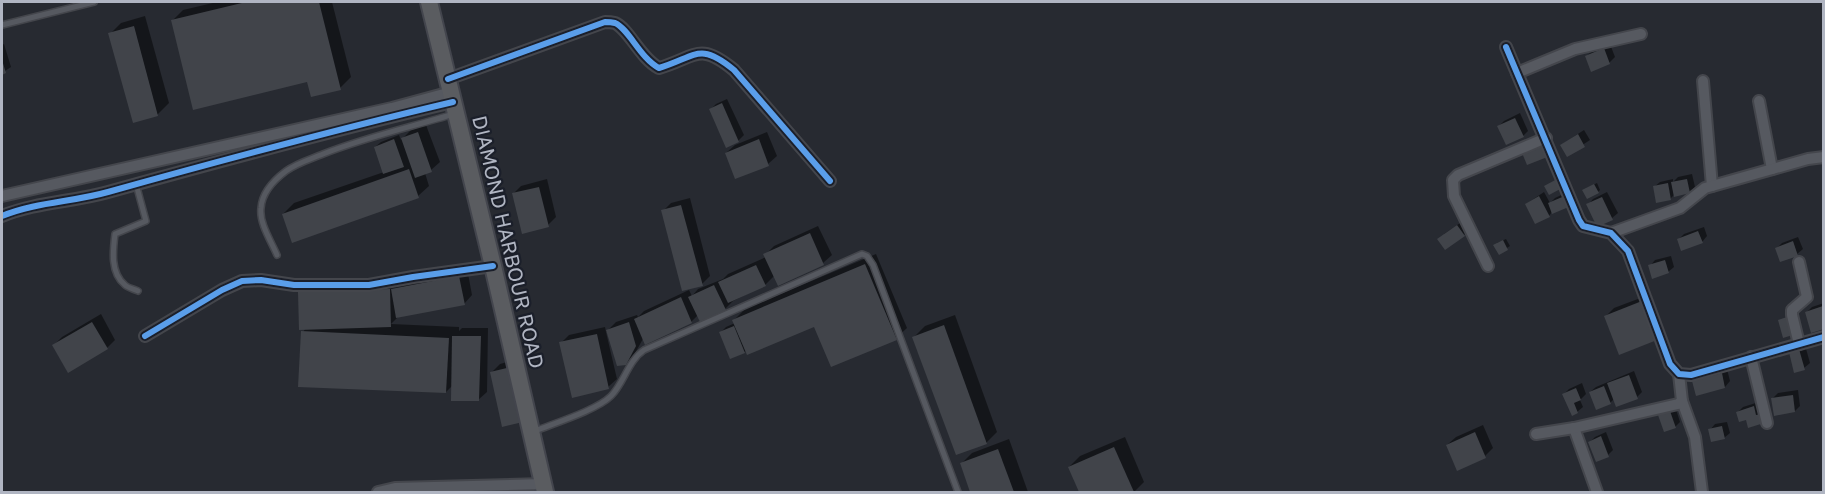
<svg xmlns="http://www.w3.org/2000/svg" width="1825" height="494" font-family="'Golos Text',sans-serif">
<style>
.shadow{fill:#0007}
.building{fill:#41444a}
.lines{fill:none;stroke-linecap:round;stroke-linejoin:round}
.service-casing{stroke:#44464c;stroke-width:8}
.minor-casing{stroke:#44464c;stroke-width:14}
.trunk-casing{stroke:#43454d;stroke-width:20}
.service{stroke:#565960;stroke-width:5}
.minor{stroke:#565960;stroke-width:10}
.trunk{stroke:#5a5c60;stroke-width:16}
.cycleway-casing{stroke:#1b1f2a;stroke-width:10}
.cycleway{stroke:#5a9eea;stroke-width:6}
.labels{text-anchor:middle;stroke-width:4.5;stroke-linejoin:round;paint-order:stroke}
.street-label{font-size:20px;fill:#b0b5c2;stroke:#1b1f2a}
</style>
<rect width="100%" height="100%" fill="#272a31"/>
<g class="shadow">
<polygon points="217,2 332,2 351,77 340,88 308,80 172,21 183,10"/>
<polygon points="145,16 169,103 158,114 134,121 110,34 121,23"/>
<polygon points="4,44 11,67 2,73 2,45"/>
<polygon points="1610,44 1615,57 1609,63 1586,57 1592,51"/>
<polygon points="727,99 744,135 738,141 711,109 716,104"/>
<polygon points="1520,113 1528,131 1523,136 1499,126 1504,121"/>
<polygon points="426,125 440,162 431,170 425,173 429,186 418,196 283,214 294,203 384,172 375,147 381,142 399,135 401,140 411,130"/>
<polygon points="1584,130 1590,140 1567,155 1561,145"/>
<polygon points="767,132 777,156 768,164 736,177 726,153 735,145"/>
<polygon points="1692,174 1695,187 1689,192 1674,195 1670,199 1654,187 1660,182 1673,179 1673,182 1678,177"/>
<polygon points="547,179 556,217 548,225 513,194 521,186"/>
<polygon points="1597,183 1600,190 1598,192 1587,188"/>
<polygon points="1572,190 1576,199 1571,204 1552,212 1549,216 1526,204 1544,192 1550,203 1555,198"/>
<polygon points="1607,192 1618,213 1612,218 1598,225 1588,205 1593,199"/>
<polygon points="690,198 710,276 702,284 663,211 671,203"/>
<polygon points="1463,221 1469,230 1464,235 1444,234"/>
<polygon points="818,226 832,255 823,263 779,284 775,275 765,285 733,301 725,309 698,315 691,322 644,337 634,355 625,364 608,332 606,332 617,379 608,387 561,343 569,335 605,327 606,332 616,322 637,315 638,317 644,311 689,290 692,296 698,289 723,279 728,274 766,257 765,255 774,246"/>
<polygon points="1704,227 1707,236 1702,242 1679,239 1684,234"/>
<polygon points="1798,237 1803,249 1797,254 1777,248 1782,243"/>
<polygon points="1506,239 1510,246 1499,253 1497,243"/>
<polygon points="876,254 907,328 896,338 815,325 744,352 721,332 726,327 735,323 734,320 745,309"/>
<polygon points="1671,256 1674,267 1668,272 1650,266 1655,260"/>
<polygon points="467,268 472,295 464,304 399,316 391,324 459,327 459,331 462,328 488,328 487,392 478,400 453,385 446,392 303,332 306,328 300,293 311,282 400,279"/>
<polygon points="1651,294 1664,331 1656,339 1606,316 1614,308"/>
<polygon points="1824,303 1824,327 1806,313 1812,307"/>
<polygon points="101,314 115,340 107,348 54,345 62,337"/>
<polygon points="955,315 997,432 986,443 914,337 925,326"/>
<polygon points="1805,345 1810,363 1804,368 1790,353"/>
<polygon points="519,359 531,412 492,372 500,364"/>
<polygon points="1727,369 1730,381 1725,387 1693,382 1699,377"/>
<polygon points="1634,371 1642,392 1637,397 1614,399 1610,403 1590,392 1596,387"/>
<polygon points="1582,383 1586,394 1580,400 1583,407 1577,412 1564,394 1569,389"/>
<polygon points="1798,390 1800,406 1795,411 1773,398 1778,393"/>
<polygon points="1759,402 1764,422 1747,418 1738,412 1743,407"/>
<polygon points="1675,406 1680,422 1675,427 1660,415 1665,410"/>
<polygon points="1727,422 1730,433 1724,438 1710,430 1715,424"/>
<polygon points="1483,425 1493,448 1485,456 1447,445 1456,437"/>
<polygon points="1606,432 1613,450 1608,455 1590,442 1595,437"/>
<polygon points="1125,437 1144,482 1134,492 1080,492 1069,467 1080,456"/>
<polygon points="1009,439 1028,492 972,492 961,464 972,453"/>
</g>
<g class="building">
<polygon points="246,2 319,2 341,90 311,97 307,82 193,110 171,20"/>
<polygon points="134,26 158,116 133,123 108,33"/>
<polygon points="1604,48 1610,64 1591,72 1585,56"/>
<polygon points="2,60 6,73 2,75"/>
<polygon points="722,103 739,142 726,148 709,109"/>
<polygon points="1515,118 1524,137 1506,145 1497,126"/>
<polygon points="418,132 432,172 415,178 401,138"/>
<polygon points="1578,134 1585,147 1567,157 1560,145"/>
<polygon points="394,139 404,167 383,174 374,147"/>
<polygon points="759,139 769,166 735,179 725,153"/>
<polygon points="1544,143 1550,156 1527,165 1522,153"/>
<polygon points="409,169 419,198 292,243 282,214"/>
<polygon points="1559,178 1564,187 1549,195 1544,186"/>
<polygon points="1687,179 1690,193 1674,197 1671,182"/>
<polygon points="1668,183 1671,200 1656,203 1653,186"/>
<polygon points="1594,184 1599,193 1587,199 1582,190"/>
<polygon points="539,187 549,227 522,234 512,193"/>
<polygon points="1567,195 1571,206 1552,214 1548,203"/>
<polygon points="1539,196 1550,217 1535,224 1525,204"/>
<polygon points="1602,197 1613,220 1597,227 1586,204"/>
<polygon points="681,205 703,286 682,291 661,210"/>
<polygon points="1457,225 1465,236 1445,250 1437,239"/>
<polygon points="1698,231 1703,243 1681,251 1677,239"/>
<polygon points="810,233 824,265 778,286 763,254"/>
<polygon points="1503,240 1508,250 1499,255 1493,245"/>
<polygon points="1793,241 1798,256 1780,262 1775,248"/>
<polygon points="1665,260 1669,273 1652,279 1648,265"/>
<polygon points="865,264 897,340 831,367 814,327 747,355 732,320"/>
<polygon points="756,265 766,286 728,303 718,282"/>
<polygon points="459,276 465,305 396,318 391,289"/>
<polygon points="714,285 726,310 700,322 688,297"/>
<polygon points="390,289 391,327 299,330 298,292"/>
<polygon points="681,297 692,323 645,345 634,319"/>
<polygon points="1642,301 1657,340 1619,355 1604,316"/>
<polygon points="1823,306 1824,329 1811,333 1805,312"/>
<polygon points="1790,316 1796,334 1783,338 1778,320"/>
<polygon points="92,322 108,349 68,373 52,345"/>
<polygon points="629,322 636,346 626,365 617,366 606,330"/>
<polygon points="944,325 987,444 956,455 912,337"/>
<polygon points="734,326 745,353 730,359 719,332"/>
<polygon points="301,331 449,338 446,393 298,387"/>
<polygon points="597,334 609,389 572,398 559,342"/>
<polygon points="452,336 481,336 479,401 451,401"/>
<polygon points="1799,349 1805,370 1794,373 1789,352"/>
<polygon points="511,367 523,422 502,427 490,372"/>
<polygon points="1722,373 1725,388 1696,396 1692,381"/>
<polygon points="1629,375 1638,399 1616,407 1607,383"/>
<polygon points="1604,386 1611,404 1596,410 1589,392"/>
<polygon points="1576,388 1581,400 1574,403 1578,413 1572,416 1562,394"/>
<polygon points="1793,395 1795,412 1774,416 1771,398"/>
<polygon points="1754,406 1756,415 1762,414 1764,423 1748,428 1746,420 1739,422 1736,412"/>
<polygon points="1670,411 1676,428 1664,432 1658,415"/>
<polygon points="1722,426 1725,439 1711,442 1708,429"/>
<polygon points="1475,432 1486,458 1457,471 1446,445"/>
<polygon points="1601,436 1609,457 1596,462 1588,442"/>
<polygon points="1114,447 1134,492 1079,492 1068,467"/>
<polygon points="998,449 1014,492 970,492 960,463"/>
</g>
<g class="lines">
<defs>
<g id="service">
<polyline points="2,25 94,2"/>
<path d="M136,184l10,37 -31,13c-2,16 -5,39 10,51 3,3 9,4 13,6"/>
<path d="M277,255c-6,-14 -18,-32 -16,-47 1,-16 13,-28 25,-37 11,-8 25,-12 37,-17 43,-17 88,-27 131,-40"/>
<path d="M535,431c20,-8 62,-21 76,-35 13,-13 17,-35 33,-46l218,-96 5,2 6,9 85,227"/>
</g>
<g id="minor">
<polyline points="1506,47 1579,220 1583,226 1611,233 1628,251 1670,364 1679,374 1691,375 1824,337"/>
<polyline points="1517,73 1575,49 1641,34"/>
<path d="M448,79l157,-57c3,0 6,0 10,1 14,6 25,35 44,45 37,-11 40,-27 75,2l96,111"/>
<polyline points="1703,81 1712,186"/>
<polyline points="1759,101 1772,169"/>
<polyline points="2,196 392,108 451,92"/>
<path d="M2,216c34,-14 71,-14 106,-24 115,-32 230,-63 345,-90"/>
<polyline points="1611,233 1680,208 1705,188 1808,159 1824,157"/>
<polyline points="1799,262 1807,297 1792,310 1792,315 1799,344"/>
<polyline points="1488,266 1454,196 1453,180 1458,175 1546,138"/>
<polyline points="145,336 222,290 242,281 261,280 294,285 369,285 413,277 493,266"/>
<polyline points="1751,357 1767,423"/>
<polyline points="1682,401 1695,437 1702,492"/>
<polyline points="1574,428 1597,492"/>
<polyline points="1536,434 1574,428 1678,404 1682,401 1679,374"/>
<polyline points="378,492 395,488 543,484"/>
</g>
<polyline id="trunk" points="429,2 493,266 545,492"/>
</defs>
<use href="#service" class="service-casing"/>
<use href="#minor" class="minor-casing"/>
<use href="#trunk" class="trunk-casing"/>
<use href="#service" class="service"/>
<use href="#minor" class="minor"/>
<use href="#trunk" class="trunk"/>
<defs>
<g id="cycleway">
<polyline points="1506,47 1579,220 1583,226 1611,233 1628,251 1670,364 1679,374 1691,375 1824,337"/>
<path d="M448,79l157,-57c3,0 6,0 10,1 14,6 25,35 44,45 37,-11 40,-27 75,2l96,111"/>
<path d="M2,216c34,-14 71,-14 106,-24 115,-32 230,-63 345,-90"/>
<polyline points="145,336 222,290 242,281 261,280 294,285 369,285 413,277 493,266"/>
</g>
</defs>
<use href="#cycleway" class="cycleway-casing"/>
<use href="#cycleway" class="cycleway"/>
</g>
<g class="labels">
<g class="street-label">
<text transform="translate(508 242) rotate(77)" y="7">DIAMOND HARBOUR ROAD</text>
</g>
</g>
<rect width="1825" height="494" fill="none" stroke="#b0b5c2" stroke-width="6"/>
</svg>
